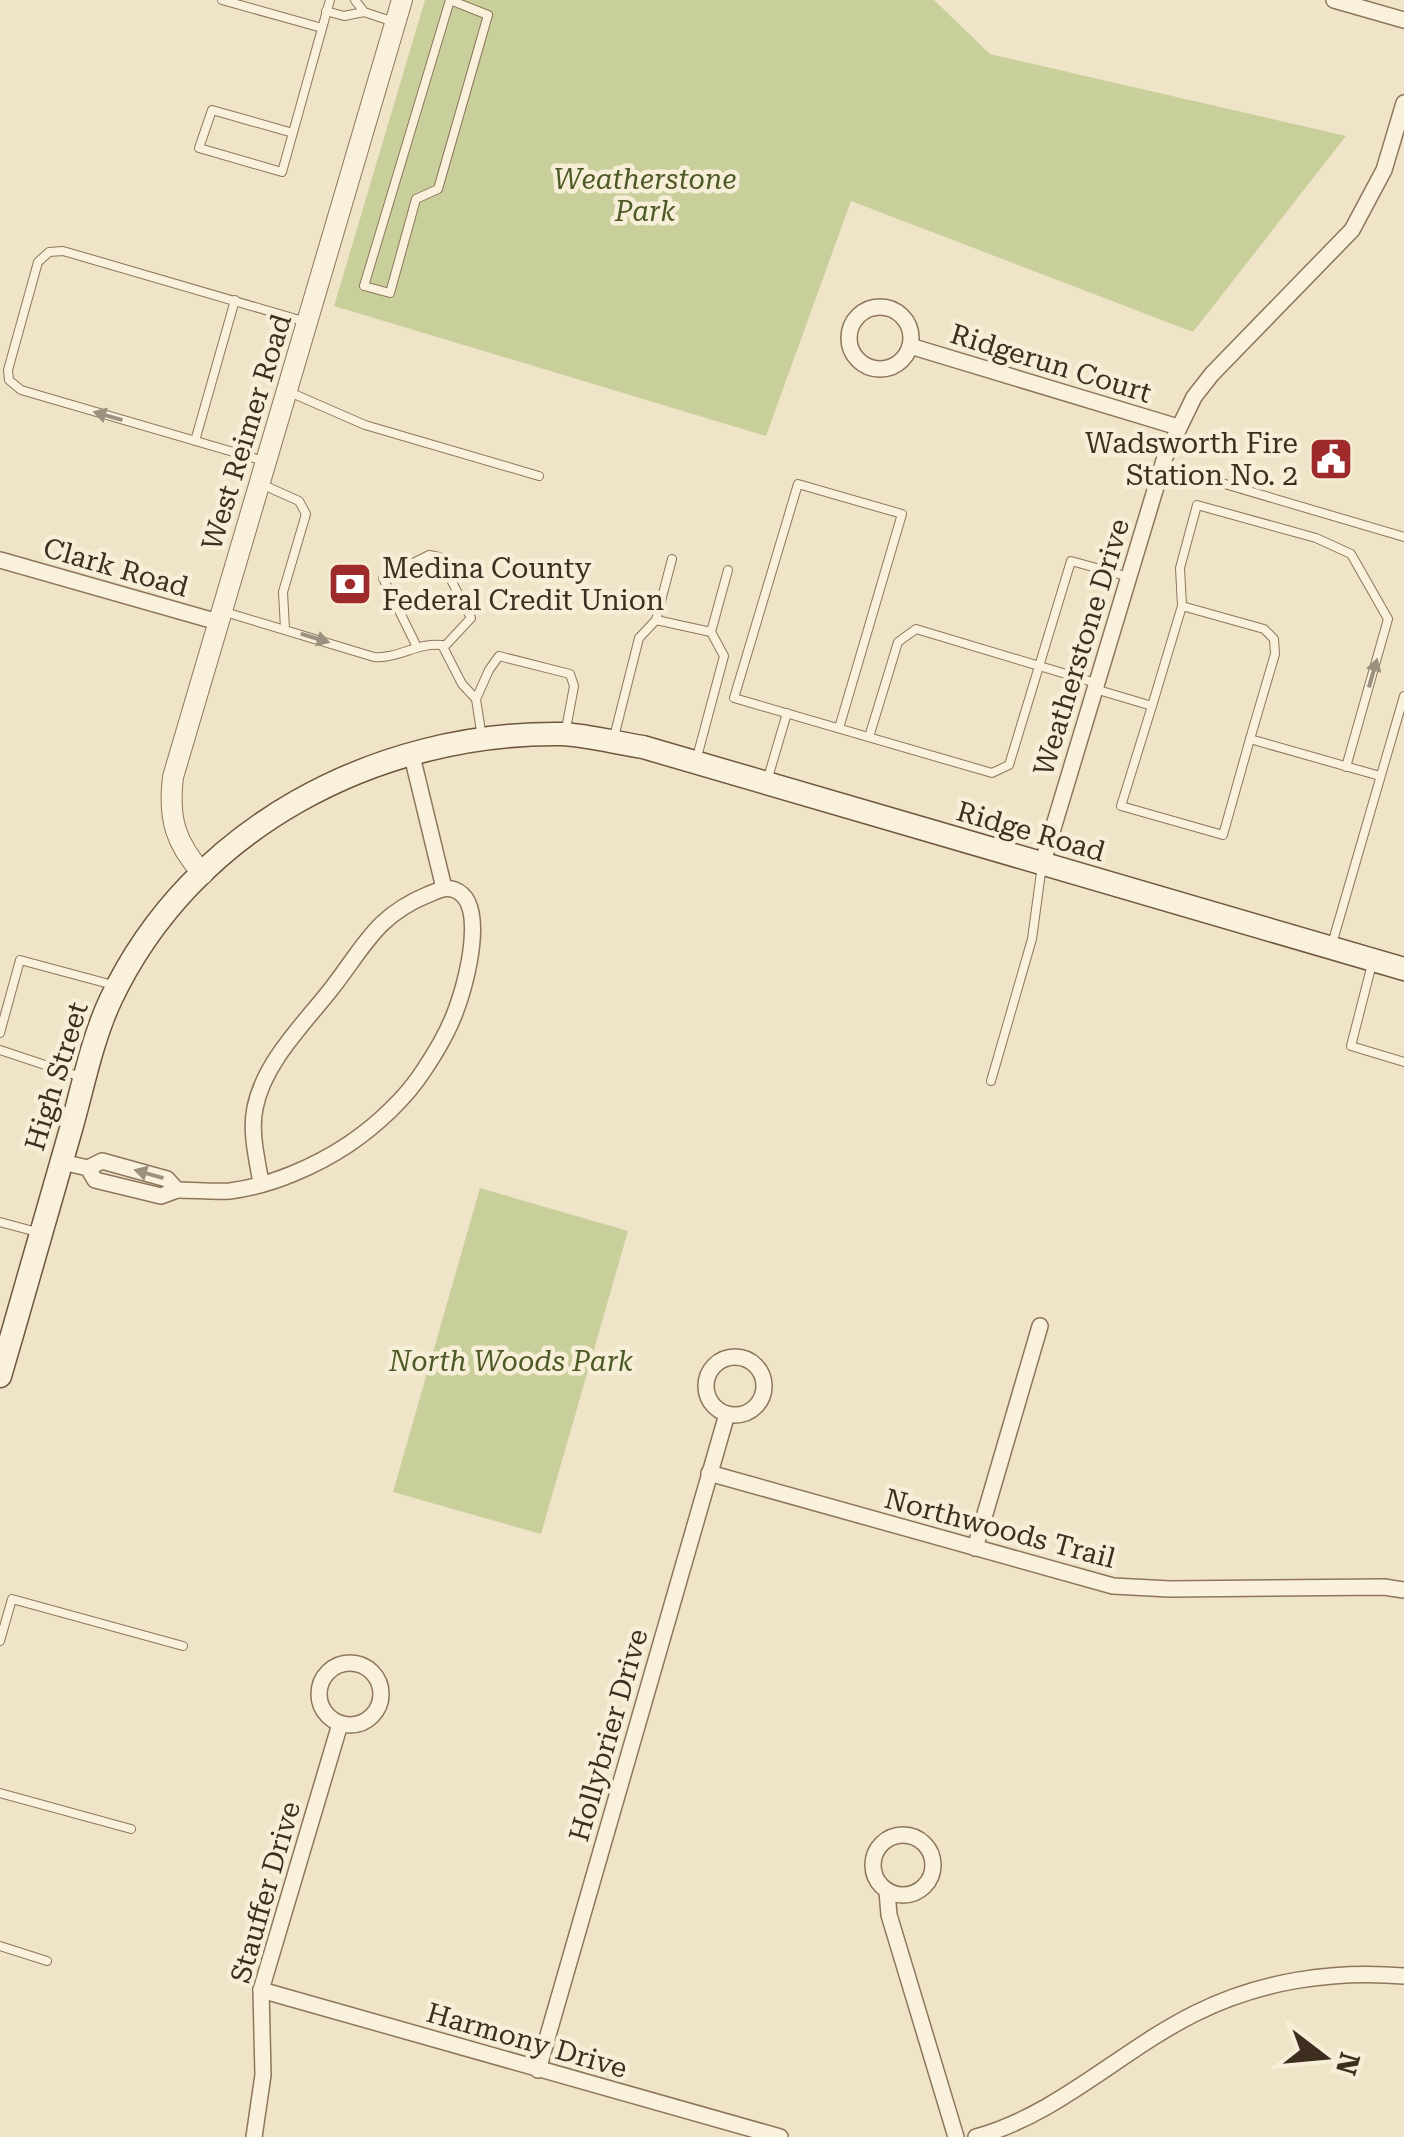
<svg xmlns="http://www.w3.org/2000/svg" width="1404" height="2137" font-family="'Roboto Serif',serif">
<style>
.green{fill:#c9cf9b}
.lines{fill:none;stroke-linecap:round;stroke-linejoin:round}
.service-casing{stroke:#8d765c;stroke-width:10}
.minor-casing{stroke:#8d765c;stroke-width:18}
.tertiary-casing{stroke:#8d765c;stroke-width:22}
.secondary-casing{stroke:#6f573f;stroke-width:25}
.service{stroke:#faf1dc;stroke-width:8}
.minor{stroke:#faf1dc;stroke-width:15}
.tertiary{stroke:#faf1dc;stroke-width:20}
.secondary{stroke:#faf1dc;stroke-width:22}
.oneway{fill:#9c907e}
.labels{text-anchor:middle;stroke-width:9;stroke-linejoin:round;paint-order:stroke}
.park-label{font-size:28px;font-style:italic;fill:#4d5a26;stroke:#f7eed8}
.street-label{font-size:28px;fill:#3d2e20;stroke:#f7eed8}
.poi-label{font-size:28px;fill:#3d2e20;stroke:#f7eed8;text-anchor:end}
</style>
<rect width="100%" height="100%" fill="#f0e4c8"/>
<g class="green">
<polygon points="425,0 934,0 990,54 1346,136 1193,332 851,201 766,436 334,306"/>
<polygon points="480,1188 628,1231 541,1534 393,1492"/>
</g>
<g class="lines">
<defs>
<g id="service">
<polyline points="222,0 322,28"/>
<polyline points="355,0 364,12"/>
<polyline points="450,0 364,286 390,293 416,199 438,189 488,15 450,0"/>
<polyline points="326,11 344,16 364,12 391,21"/>
<polyline points="293,133 212,110 199,148 282,172 330,0"/>
<polyline points="287,391 365,425 539,476"/>
<polyline points="195,441 235,300"/>
<polyline points="264,461 21,390 9,380 8,370 38,262 49,252 63,251 303,321"/>
<polyline points="1164,466 1404,537"/>
<polyline points="261,484 299,501 306,514 283,592 285,629"/>
<path d="M225,612l149,45c24,2 44,-15 68,-12l20,39 14,15 6,39"/>
<polyline points="656,620 711,632"/>
<polyline points="417,647 383,578 429,555 439,557 471,618 444,647"/>
<polyline points="1095,689 1152,706 1121,806 1223,835 1250,739 1380,776"/>
<polyline points="476,699 489,670 499,656 570,674 574,686 566,729"/>
<polyline points="1152,706 1182,606"/>
<polyline points="839,728 902,514 798,484 734,698 992,773 1009,765 1071,561 1129,577"/>
<polyline points="614,737 639,638 656,620 672,559"/>
<polyline points="869,737 898,642 916,629 1096,683"/>
<polyline points="1250,739 1275,654 1274,639 1264,629 1182,606 1180,568 1197,505 1316,538 1351,554 1388,619 1346,767"/>
<polyline points="697,757 724,656 711,632 728,570"/>
<polyline points="767,781 787,713"/>
<polyline points="1332,944 1404,696"/>
<polyline points="1372,964 1351,1046 1404,1062"/>
<polyline points="0,1033 20,960 113,985"/>
<polyline points="0,1050 81,1077"/>
<polyline points="991,1081 1032,939 1042,865"/>
<polyline points="0,1222 37,1232"/>
<polyline points="0,1641 12,1599 183,1646"/>
<polyline points="0,1793 131,1829"/>
<polyline points="0,1946 47,1961"/>
</g>
<g id="minor">
<polyline points="1334,0 1404,20"/>
<circle cx="880" cy="338" r="31"/>
<polyline points="910,346 1178,427"/>
<polyline points="0,560 218,622"/>
<polyline points="411,752 444,888"/>
<polyline points="1042,865 1165,457 1194,397 1212,374 1352,230 1384,170 1404,103"/>
<polyline points="62,1162 88,1168 95,1180 161,1196 177,1190 167,1179 102,1161 88,1168"/>
<path d="M177,1190c17,0 36,2 53,1 41,-5 86,-25 119,-47 28,-19 57,-46 75,-74 12,-18 25,-40 32,-60 10,-26 32,-107 -1,-120 -10,-4 -18,1 -28,5 -51,21 -63,52 -95,93 -28,36 -68,74 -77,120 -5,24 2,51 6,75"/>
<circle cx="735" cy="1386" r="29"/>
<polyline points="709,1473 1113,1586 1170,1589 1384,1587 1404,1590"/>
<polyline points="975,1548 1040,1326"/>
<circle cx="350" cy="1694" r="31"/>
<circle cx="903" cy="1865" r="30"/>
<polyline points="887,1891 889,1915 956,2137"/>
<polyline points="261,1990 780,2137"/>
<polyline points="538,2070 727,1414"/>
<polyline points="254,2137 263,2075 261,1990 340,1724"/>
<path d="M976,2137c83,-23 145,-87 220,-124 64,-32 137,-43 208,-37"/>
</g>
<path id="tertiary" d="M203,874c-28,-31 -35,-56 -30,-97l229,-777"/>
<path id="secondary" d="M0,1376c24,-82 47,-164 71,-247 12,-42 21,-90 40,-130 81,-171 265,-267 450,-265 27,1 55,9 82,13l761,222"/>
</defs>
<use href="#service" class="service-casing"/>
<use href="#minor" class="minor-casing"/>
<use href="#tertiary" class="tertiary-casing"/>
<use href="#secondary" class="secondary-casing"/>
<use href="#service" class="service"/>
<use href="#minor" class="minor"/>
<use href="#tertiary" class="tertiary"/>
<use href="#secondary" class="secondary"/>
</g>
<defs><path id="oneway-solid" d="M-6-.8H1V-3.2L6.5 0L1 3.2V.8H-6Z" transform="scale(2.5)"/></defs>
<g class="oneway">
<use href="#oneway-solid" transform="translate(108 416) rotate(-164)"/>
<use href="#oneway-solid" transform="translate(315 638) rotate(17)"/>
<use href="#oneway-solid" transform="translate(1373 673) rotate(-74)"/>
<use href="#oneway-solid" transform="translate(149 1174) rotate(-164)"/>
</g>
<defs>
<symbol id="civic-square" viewBox="-11 -11 22 22"><rect x="-9" y="-9" width="18" height="18" rx="4" fill="#9e2a2b" stroke="#f7eed8"/><path d="M-.6-6.5H3V-4.5H.6V-3L4-1V1h2V6H-6V1h2V-1L-.6-3ZM-1.2 2.5V6h2.4V2.5Z" fill="#fff"/></symbol>
<symbol id="bank-square" viewBox="-11 -11 22 22"><rect x="-9" y="-9" width="18" height="18" rx="4" fill="#9e2a2b" stroke="#f7eed8"/><path d="M-6-4H6V4H-6ZM0-2.3a2.3 2.3 0 1 0 0 4.6a2.3 2.3 0 1 0 0-4.6Z" fill="#fff"/></symbol>
</defs>
<g fill-rule="evenodd">
<use href="#civic-square" x="1306" y="434" width="50" height="50"/>
<use href="#bank-square" x="325" y="559" width="50" height="50"/>
</g>
<g class="labels">
<g class="park-label">
<text x="645" y="189">Weatherstone<tspan x="645" dy="32">Park</tspan></text>
<text x="511" y="1371">North Woods Park</text>
</g>
<g class="street-label">
<text transform="translate(1051 363) rotate(17)" y="10">Ridgerun Court</text>
<text transform="translate(246 432) rotate(-73)" y="10">West Reimer Road</text>
<text transform="translate(116 567) rotate(16)" y="10">Clark Road</text>
<text transform="translate(1081 647) rotate(-73)" y="10">Weatherstone Drive</text>
<text transform="translate(1031 831) rotate(16)" y="10">Ridge Road</text>
<text transform="translate(56 1076) rotate(-73)" y="10">High Street</text>
<text transform="translate(1000 1528) rotate(15)" y="10">Northwoods Trail</text>
<text transform="translate(608 1735) rotate(-74)" y="10">Hollybrier Drive</text>
<text transform="translate(265 1892) rotate(-74)" y="10">Stauffer Drive</text>
<text transform="translate(527 2040) rotate(16)" y="10">Harmony Drive</text>
</g>
<g class="poi-label">
<text x="1298" y="453">Wadsworth Fire<tspan x="1298" dy="32">Station No. 2</tspan></text>
<text x="382" y="578" text-anchor="start">Medina County<tspan x="382" dy="32">Federal Credit Union</tspan></text>
</g>
</g>
<g transform="translate(1324 2057) rotate(106)" stroke="#f7eed8" stroke-width="8" paint-order="stroke">
<path d="M0-8L18 38L0 25L-18 38Z" fill="#3d2e20"/>
<text y="-15" font-size="28" font-weight="bold" text-anchor="middle" fill="#3d2e20">N</text>
</g>
</svg>
